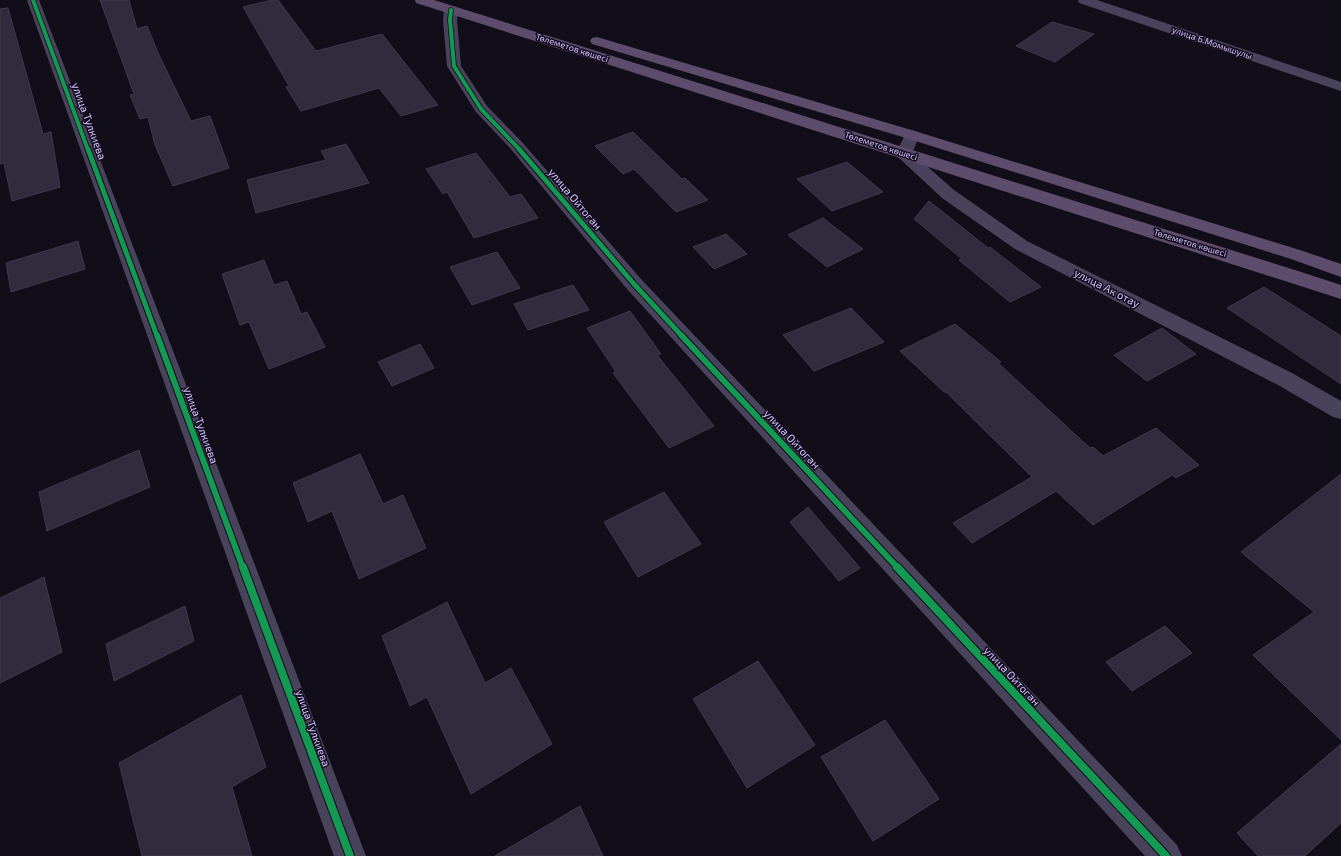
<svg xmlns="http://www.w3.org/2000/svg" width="1341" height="856" font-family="'Exo 2',sans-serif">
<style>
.building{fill:#312b3d;stroke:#40384f}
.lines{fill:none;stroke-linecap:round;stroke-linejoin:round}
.street{fill:#48435a;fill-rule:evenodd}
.primary{fill:#5e4c6c;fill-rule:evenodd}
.cycleway-far3-casing{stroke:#110a1d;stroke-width:5.5}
.cycleway-far2-casing{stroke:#110a1d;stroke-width:7}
.cycleway-far1-casing{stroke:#110a1d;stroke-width:8}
.cycleway-casing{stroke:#110a1d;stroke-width:10}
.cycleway-far3{stroke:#139951;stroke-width:4}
.cycleway-far2{stroke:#139951;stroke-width:5}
.cycleway-far1{stroke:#139951;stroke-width:6}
.cycleway{stroke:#139951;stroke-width:8}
.labels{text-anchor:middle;stroke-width:3;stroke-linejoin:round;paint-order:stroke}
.far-street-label{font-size:9px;fill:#d7c7ff;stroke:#110a1d}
.street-label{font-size:11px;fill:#d7c7ff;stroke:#110a1d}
</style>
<rect width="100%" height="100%" fill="#120e19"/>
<g class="building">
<polygon points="100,0 129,0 137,29 147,26 159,55 191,121 210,116 229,168 173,186 155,145 148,117 140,119 130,95 134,94"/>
<polygon points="272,0 278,0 316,51 382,34 438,105 401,116 379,88 301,111 286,87 289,86 243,7"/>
<polygon points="8,8 43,134 51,132 60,187 12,201 4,163 0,164 0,9"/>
<polygon points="1052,22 1094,34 1055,62 1016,46"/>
<polygon points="633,132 682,179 685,178 708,200 676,212 634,169 623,174 595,146"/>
<polygon points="346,144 369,183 256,213 247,180 326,160 321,151"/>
<polygon points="476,153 510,197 521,194 538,218 474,238 447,192 443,194 426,169"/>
<polygon points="847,162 883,192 832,211 797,179"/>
<polygon points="929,201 988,248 990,247 1041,287 1010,302 959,260 962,259 914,219"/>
<polygon points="823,218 863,249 827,267 788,235"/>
<polygon points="726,234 747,254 714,269 693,247"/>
<polygon points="78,241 85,269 11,292 6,263"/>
<polygon points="497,252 520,288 472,305 450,267"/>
<polygon points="264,260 274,285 287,281 301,314 307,312 325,347 269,369 249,322 240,325 222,274"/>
<polygon points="573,285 589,310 528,330 514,304"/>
<polygon points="1264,287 1341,336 1341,384 1227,308"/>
<polygon points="851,308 884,342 814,371 783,335"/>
<polygon points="630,311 661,354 657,355 714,426 669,448 613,373 616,372 587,328"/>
<polygon points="955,324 1001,362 998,363 1090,448 1093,447 1103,456 1156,428 1199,465 1176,478 1172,475 1093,525 1056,491 972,543 953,523 1032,477 946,392 944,392 900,351"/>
<polygon points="1162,328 1196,354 1147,381 1114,355"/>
<polygon points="420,344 434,368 392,386 378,362"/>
<polygon points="139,450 150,487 47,531 39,492"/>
<polygon points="360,454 383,504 403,495 426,548 359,579 332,511 308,522 293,483"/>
<polygon points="1341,474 1341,740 1253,655 1314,612 1241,552"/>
<polygon points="664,492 701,544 638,577 604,522"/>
<polygon points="808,507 860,568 839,581 790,522"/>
<polygon points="44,577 62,652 0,683 0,598"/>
<polygon points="447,602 485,683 511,668 552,744 471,794 427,697 410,706 382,636"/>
<polygon points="185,606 194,641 114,681 106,644"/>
<polygon points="1165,626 1192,653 1132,691 1106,662"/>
<polygon points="758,661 815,745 747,788 693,699"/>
<polygon points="241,695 266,767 232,787 252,856 142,856 119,763"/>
<polygon points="885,720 939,799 873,841 821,757"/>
<polygon points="1341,744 1341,823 1305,856 1258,856 1237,833"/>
<polygon points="580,806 603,856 495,856"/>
</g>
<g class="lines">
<g class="street">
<polygon points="27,0 39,0 366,856 334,856"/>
<polygon points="1078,0 1097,0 1341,82 1341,91 1079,3"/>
<polygon points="451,6 456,7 458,10 457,20 461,66 487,106 522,142 641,279 1177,845 1182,856 1145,856 627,289 510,148 476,112 447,66 443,20 444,10 446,7"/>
<polygon points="912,130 918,132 920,135 912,153 954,190 1027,241 1292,373 1341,401 1341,419 1333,417 1278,385 1015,249 942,198 898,157 896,154 906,132"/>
</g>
<g class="primary">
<polygon points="415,0 434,0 1295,270 1341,285 1341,299 416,3"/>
<polygon points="597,37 918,132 1303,251 1341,264 1341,277 1291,259 906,138 592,44 590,41 592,38"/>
</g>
<defs>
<g id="cycleway-far3">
<polyline points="33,0 88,150"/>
<polyline points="451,10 450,20 454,66 481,109 520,150"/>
</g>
<g id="cycleway-far2">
<polyline points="88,149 157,336"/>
<polyline points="519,149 634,284 682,336"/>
</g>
<g id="cycleway-far1">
<polyline points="157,335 243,568"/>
<polyline points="681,335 898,568"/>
</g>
<g id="cycleway">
<polyline points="243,567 350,856"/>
<polyline points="897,567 1166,856"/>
</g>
</defs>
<use href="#cycleway-far3" class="cycleway-far3-casing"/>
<use href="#cycleway-far2" class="cycleway-far2-casing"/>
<use href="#cycleway-far1" class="cycleway-far1-casing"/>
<use href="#cycleway" class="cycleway-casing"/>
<use href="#cycleway-far3" class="cycleway-far3"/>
<use href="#cycleway-far2" class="cycleway-far2"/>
<use href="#cycleway-far1" class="cycleway-far1"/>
<use href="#cycleway" class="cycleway"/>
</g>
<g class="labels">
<g class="far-street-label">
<text transform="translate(1212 43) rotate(19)" y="3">улица Б.Момышулы</text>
<text transform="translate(572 48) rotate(18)" y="3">Төлеметов көшесі</text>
<text transform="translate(881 146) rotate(18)" y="3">Төлеметов көшесі</text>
<text transform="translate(1190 243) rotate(17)" y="3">Төлеметов көшесі</text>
</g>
<g class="street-label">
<text transform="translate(89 121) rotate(70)" y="4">улица Тулкиева</text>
<text transform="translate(575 199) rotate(50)" y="4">улица Ойтоган</text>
<text transform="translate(1107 288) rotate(27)" y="4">улица Ак отау</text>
<text transform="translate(201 425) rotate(70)" y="4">улица Тулкиева</text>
<text transform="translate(792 439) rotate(47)" y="4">улица Ойтоган</text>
<text transform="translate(1012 676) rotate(47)" y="4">улица Ойтоган</text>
<text transform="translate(313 728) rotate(70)" y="4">улица Тулкиева</text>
</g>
</g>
</svg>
